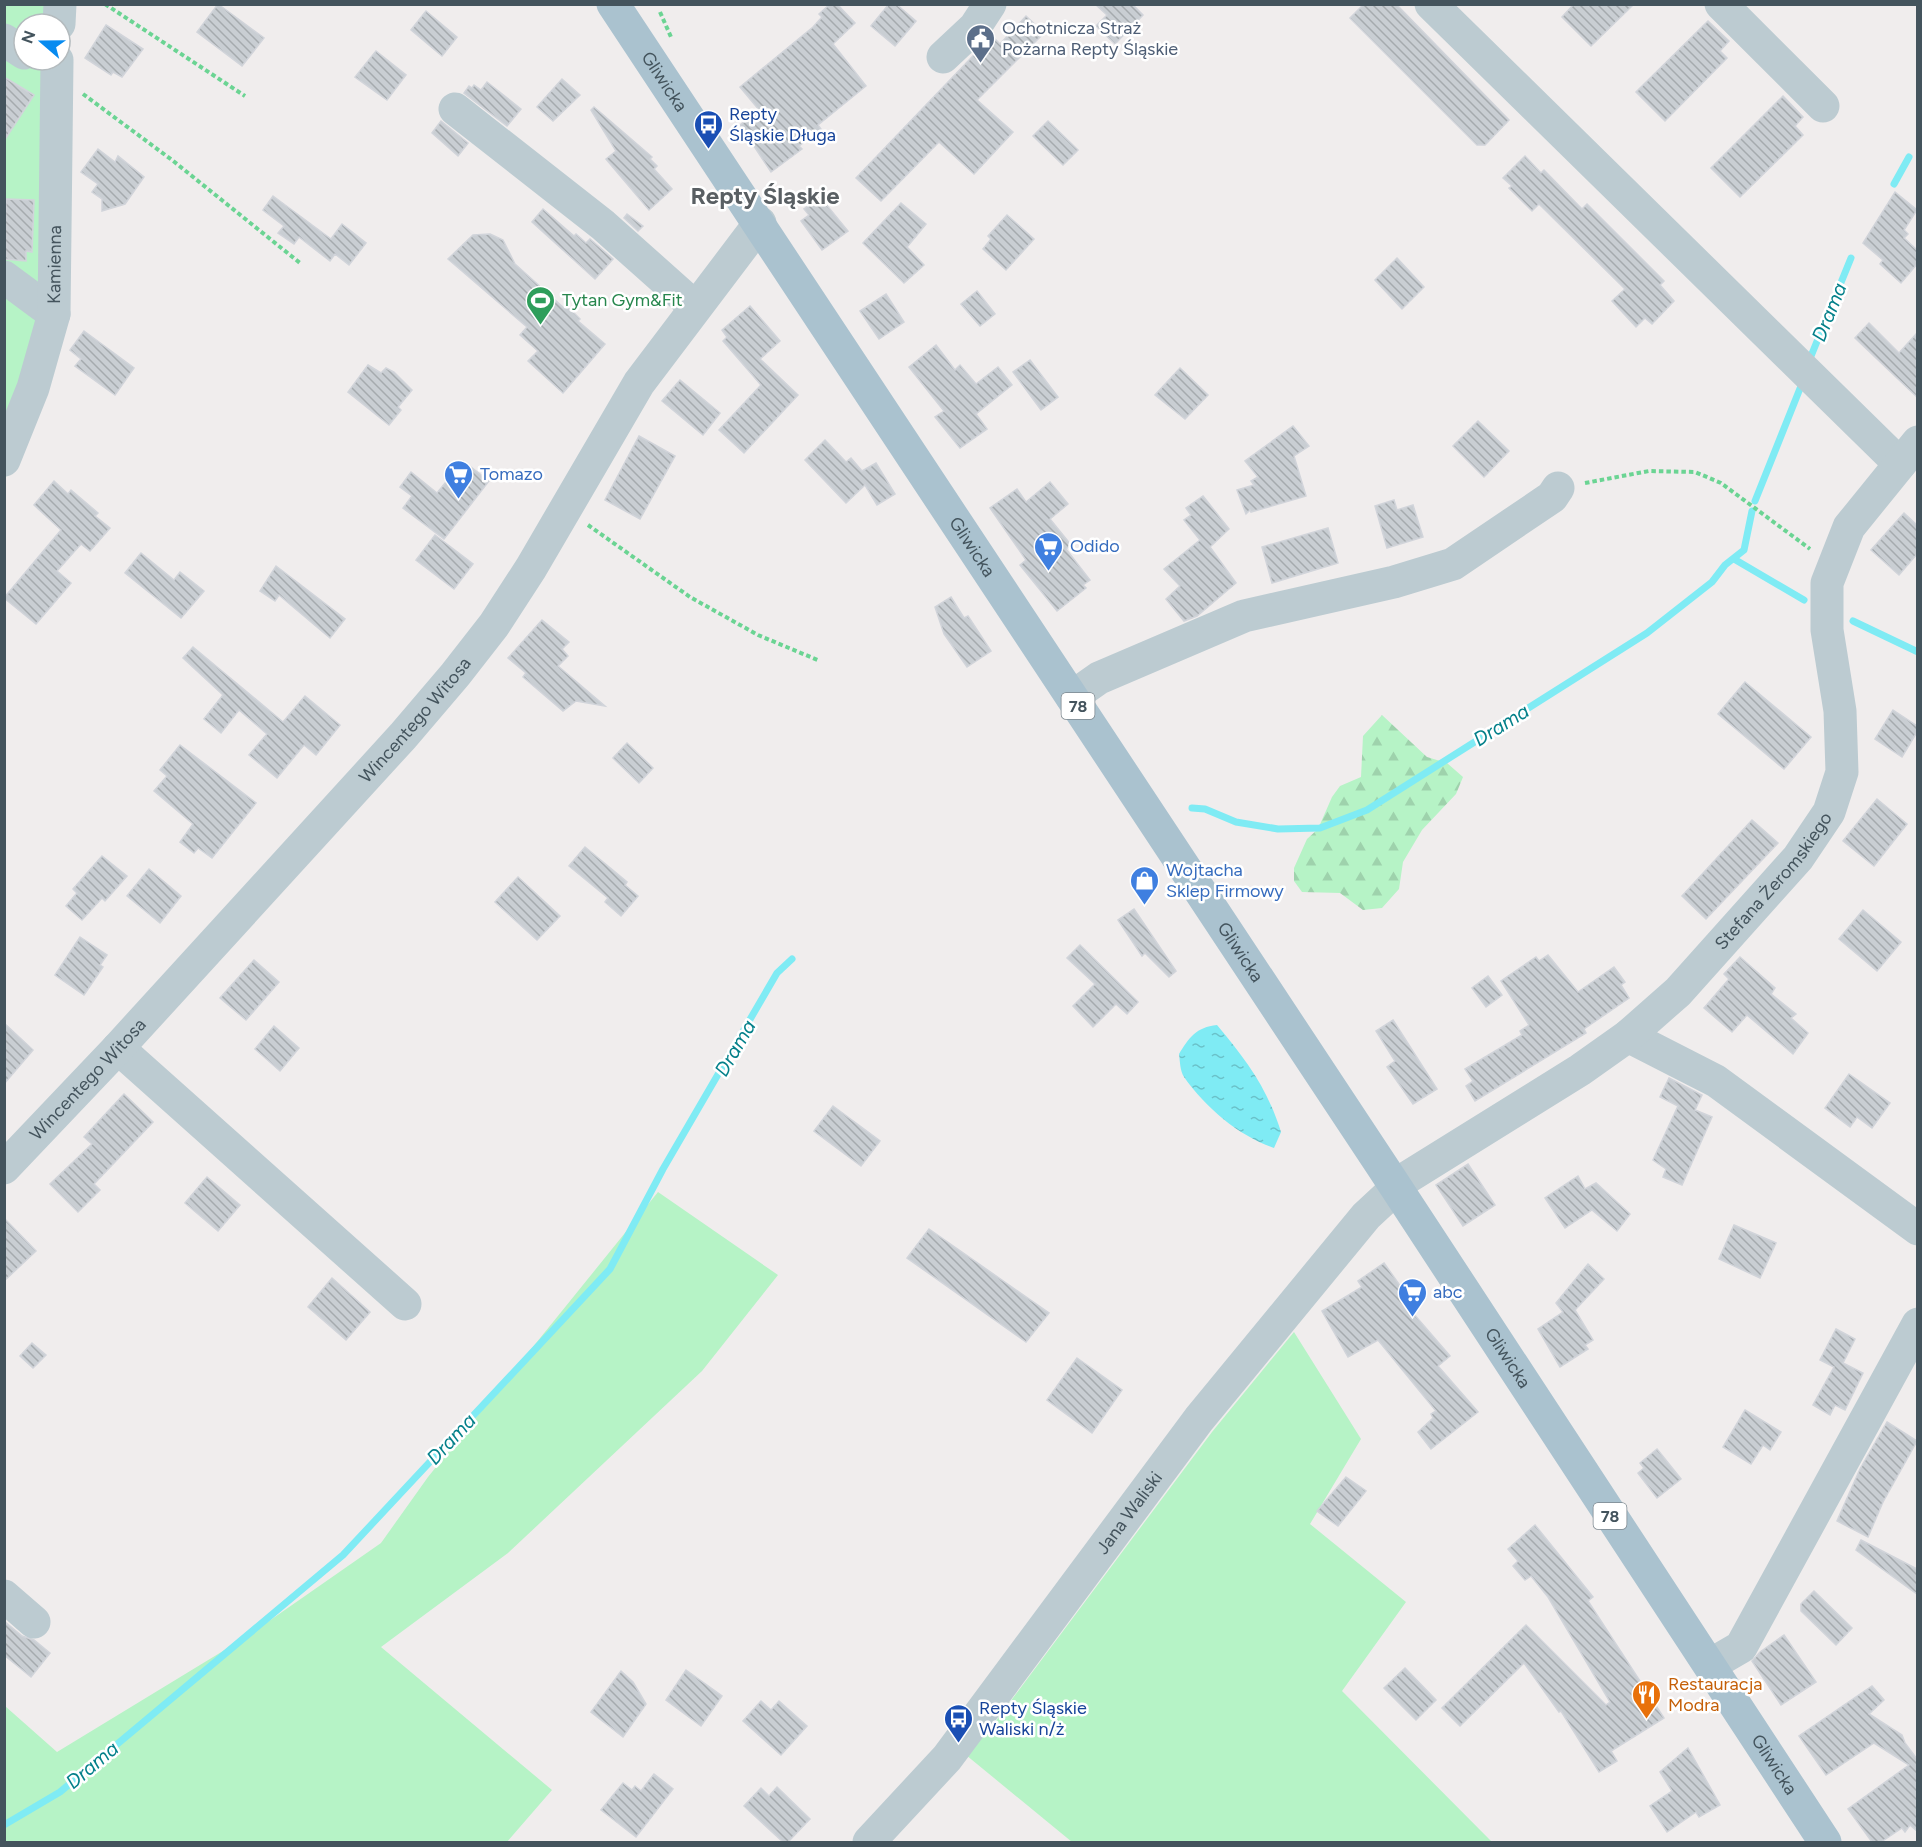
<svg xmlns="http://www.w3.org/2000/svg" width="1922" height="1847" font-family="Figtree,sans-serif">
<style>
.green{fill:#b6f3c6;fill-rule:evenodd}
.forest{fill:url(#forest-firs)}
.water{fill:url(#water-ripples)}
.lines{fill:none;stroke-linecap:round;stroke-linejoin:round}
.stream{stroke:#7febf4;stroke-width:7}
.building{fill:url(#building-back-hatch);stroke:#d1d4da;stroke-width:1.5}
.path{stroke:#6bd493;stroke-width:4;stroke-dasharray:4.5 3;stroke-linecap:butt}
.minor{stroke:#bccbd1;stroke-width:33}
.major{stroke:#aac2cf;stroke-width:33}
.labels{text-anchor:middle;stroke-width:5;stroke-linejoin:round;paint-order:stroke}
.shield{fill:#fff;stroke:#7c878e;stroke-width:1.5}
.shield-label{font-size:16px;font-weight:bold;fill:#44545d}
.service-label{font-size:18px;fill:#4e5e75;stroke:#fff;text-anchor:start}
.street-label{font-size:18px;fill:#44545d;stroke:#fff}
.transit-label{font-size:18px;fill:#164399;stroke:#fff;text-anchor:start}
.leisure-label{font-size:18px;fill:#27864d;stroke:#fff;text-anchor:start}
.shop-label{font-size:18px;fill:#366cbe;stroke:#fff;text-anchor:start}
.food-label{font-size:18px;fill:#c56008;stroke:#fff;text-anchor:start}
.water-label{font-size:20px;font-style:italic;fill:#04808a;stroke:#fff}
.district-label{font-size:24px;font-weight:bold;fill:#595f63;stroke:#fff}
</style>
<defs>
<pattern id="forest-firs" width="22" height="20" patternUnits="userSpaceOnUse" patternTransform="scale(1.5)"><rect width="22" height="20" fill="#b6f3c6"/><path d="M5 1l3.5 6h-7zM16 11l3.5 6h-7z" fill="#9ed2ac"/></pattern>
<pattern id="water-ripples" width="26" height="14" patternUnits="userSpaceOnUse" patternTransform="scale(1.5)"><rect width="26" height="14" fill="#7febf4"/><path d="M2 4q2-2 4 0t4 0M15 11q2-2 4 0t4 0" fill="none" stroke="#6ac1c9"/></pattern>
<pattern id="building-back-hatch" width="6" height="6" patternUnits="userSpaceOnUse" patternTransform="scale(1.5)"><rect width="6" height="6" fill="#c9ced3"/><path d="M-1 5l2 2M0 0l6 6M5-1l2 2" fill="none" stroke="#a5aaae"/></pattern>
</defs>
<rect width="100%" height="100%" fill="#f0eded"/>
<g class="green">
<path d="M5,5h62l-7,285 -33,129 -22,61zM24,24h36v36h-36z"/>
<polygon points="658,1192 778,1275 702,1371 508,1553 381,1647 552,1790 507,1842 5,1842 5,1706 57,1752 246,1637 381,1543 428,1477"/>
<polygon points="1294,1332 1361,1439 1310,1524 1406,1602 1342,1691 1492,1842 1072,1842 966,1755 992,1726 1212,1432"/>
</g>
<polygon class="forest" points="1382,715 1427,757 1447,763 1463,777 1456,794 1422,830 1403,862 1399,889 1382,908 1363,910 1340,893 1302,892 1294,881 1294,868 1307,839 1318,829 1332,797 1340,786 1361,777 1363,736"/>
<path class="water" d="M1217,1025c29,35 50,62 64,107l-7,16c-35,-12 -68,-40 -90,-71 -4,-6 -4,-16 -5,-23 10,-16 17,-27 38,-29z"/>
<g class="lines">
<g class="stream">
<polyline points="1894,184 1909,157"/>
<polyline points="1809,361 1851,258"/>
<polyline points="1755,501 1801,386"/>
<polyline points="1734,559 1804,600"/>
<polyline points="1853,621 1918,652"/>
<polyline points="1192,808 1205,809 1236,822 1278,829 1320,828 1367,810 1647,633 1712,582 1725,565 1744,550 1752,511"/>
<polyline points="4,1825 60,1792 343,1555 610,1269 663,1169 777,973 792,959"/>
</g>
</g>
<g class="building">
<polygon points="218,4 264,38 242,66 197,32"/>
<polygon points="830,4 837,4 855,23 833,44 866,86 818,125 821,129 799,146 802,149 771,172 740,125 760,111 740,87 813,27 822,17 819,14"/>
<polygon points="889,4 896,4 916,21 895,46 871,26"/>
<polygon points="1095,4 1132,4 1143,15 1115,44 1096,26 1107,15"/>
<polygon points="1364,4 1396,4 1509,120 1485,145 1477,145 1350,18"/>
<polygon points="1574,4 1634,4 1591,46 1562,17"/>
<polygon points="426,11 457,37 442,56 411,30"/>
<polygon points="1026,16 1044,33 977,100 1013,132 974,174 939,142 881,201 856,178 992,36 1000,44"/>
<polygon points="1708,21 1729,41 1720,51 1727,58 1665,121 1636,92"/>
<polygon points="106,25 143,49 122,77 113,72 111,75 85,58"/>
<polygon points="376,51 406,75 387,100 355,77"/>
<polygon points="4,77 34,95 4,141"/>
<polygon points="562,79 580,95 553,121 537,107"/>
<polygon points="487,82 521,109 507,126 464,93 469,86 472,88 474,85 481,90"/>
<polygon points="1783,96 1803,117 1795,126 1803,135 1740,197 1711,168"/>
<polygon points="594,107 652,157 650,159 657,166 654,169 672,189 649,210 606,159 616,151 591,110"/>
<polygon points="441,121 468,143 458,156 432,133"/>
<polygon points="1048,121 1078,150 1063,165 1033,136"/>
<polygon points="98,149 115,162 118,156 144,177 125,204 102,211 102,199 92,192 98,184 81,172"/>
<polygon points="1525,156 1541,173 1544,170 1582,209 1587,204 1664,281 1660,285 1674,301 1652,324 1645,318 1636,327 1612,301 1625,289 1539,204 1532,211 1509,188 1512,186 1503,178"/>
<polygon points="1895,192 1917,210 1904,230 1908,234 1904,238 1917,250 1917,264 1901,283 1880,264 1883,260 1863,243"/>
<polygon points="273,196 331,239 342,224 366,243 349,265 335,254 330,261 299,237 294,244 278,233 284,226 263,210"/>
<polygon points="820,197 848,231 822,250 801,221 809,215 804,209"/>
<polygon points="6,199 34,200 32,252 26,251 26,261 4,259"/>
<polygon points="901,203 926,224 907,247 924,265 904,283 863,243"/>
<polygon points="543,209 574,236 576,234 586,243 590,239 613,259 595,279 532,222"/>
<polygon points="627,214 643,226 638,231 624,218"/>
<polygon points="1007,215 1034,239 1006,270 983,249 991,239 988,236"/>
<polygon points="490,234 503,240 515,264 564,308 566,305 580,319 578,321 605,344 563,393 528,361 538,351 520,335 527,327 448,259 473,235"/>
<polygon points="1397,258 1424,287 1402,309 1375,280"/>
<polygon points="977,291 995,314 980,326 961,304"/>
<polygon points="886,294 904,322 879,339 860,311"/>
<polygon points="750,306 780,341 760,359 798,395 744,453 719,430 761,385 723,341 727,337 722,330"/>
<polygon points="1869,323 1899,353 1917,333 1917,397 1855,338"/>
<polygon points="84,331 134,368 115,395 75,366 81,359 70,350"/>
<polygon points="936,345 955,370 960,365 976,384 998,367 1012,385 976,414 987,429 960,448 935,417 944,411 909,367"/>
<polygon points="1030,360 1058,397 1041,410 1013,372"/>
<polygon points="368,365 381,373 386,368 394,372 412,390 398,407 401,410 389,425 348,392"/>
<polygon points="1180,368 1208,395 1185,419 1155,395"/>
<polygon points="680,380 720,413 703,435 662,401"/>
<polygon points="1478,421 1509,451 1484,477 1453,446"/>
<polygon points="1293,426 1309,446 1294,456 1306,496 1251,512 1250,510 1246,514 1237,490 1254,485 1251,481 1258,477 1245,461"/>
<polygon points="639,436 675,456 640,519 605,500"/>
<polygon points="825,440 846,462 851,458 862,471 876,463 895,494 877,505 865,485 846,503 805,460"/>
<polygon points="463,461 489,481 444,539 403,508 412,496 400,487 411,472 437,493"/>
<polygon points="54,481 68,494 71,490 98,513 95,516 110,528 90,551 81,544 57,571 71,583 36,624 4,598 61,530 34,505"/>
<polygon points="1050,482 1068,504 1050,519 1071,545 1066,549 1090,580 1083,585 1086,588 1057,611 1020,565 1026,560 990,508 1017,489 1026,502"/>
<polygon points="1203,496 1229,529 1210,547 1236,583 1197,616 1184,621 1166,599 1180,586 1164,569 1200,540 1184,520 1191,515 1186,508"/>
<polygon points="1394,500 1397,510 1413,505 1423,537 1387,548 1375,506"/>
<polygon points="1904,513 1917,525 1917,554 1899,575 1871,550"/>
<polygon points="1328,528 1338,563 1272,583 1262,547"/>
<polygon points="435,535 473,564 454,589 416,560"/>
<polygon points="141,553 174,580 180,572 204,591 181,618 125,573"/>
<polygon points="276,566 345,619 330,638 279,595 275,601 260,591"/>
<polygon points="951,597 964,618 968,616 991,651 967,667 944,634 935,607"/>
<polygon points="542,620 569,642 562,649 568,656 558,666 605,706 576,701 563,711 523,677 526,673 508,658"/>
<polygon points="193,647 283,722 305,696 340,725 316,755 304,745 277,778 249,755 267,734 239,710 221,733 204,719 223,695 183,658"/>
<polygon points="1745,682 1811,737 1784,769 1718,714"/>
<polygon points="1893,710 1917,726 1917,732 1902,757 1875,739"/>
<polygon points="627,743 653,768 639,783 613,758"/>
<polygon points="180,745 256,803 212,858 198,848 194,853 180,842 193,824 154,791 167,776 160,770"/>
<polygon points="1877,799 1907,824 1874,866 1843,841"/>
<polygon points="1752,820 1778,843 1706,919 1682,896"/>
<polygon points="585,847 627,882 625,885 638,896 621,916 605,902 608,898 569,866"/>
<polygon points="102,856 127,876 105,901 102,898 82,920 66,906 77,893 73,889"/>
<polygon points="149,869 181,896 160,923 127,896"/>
<polygon points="518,877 560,916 537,940 495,902"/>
<polygon points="1134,909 1176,971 1169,977 1145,953 1142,956 1118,920"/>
<polygon points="1863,910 1901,942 1877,971 1839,939"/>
<polygon points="80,937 107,955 100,965 103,967 84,995 55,975"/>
<polygon points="1080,945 1138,1002 1127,1014 1116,1004 1093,1027 1073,1006 1095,984 1067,958"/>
<polygon points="1548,955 1578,992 1614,967 1625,982 1621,985 1629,998 1584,1029 1586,1033 1475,1101 1466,1086 1473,1081 1465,1069 1522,1035 1520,1031 1529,1025 1501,981 1536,957 1539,961"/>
<polygon points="1740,957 1775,988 1771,994 1796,1014 1791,1018 1808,1033 1793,1054 1747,1015 1732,1032 1704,1008 1729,979 1724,974"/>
<polygon points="254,960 279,982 246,1020 220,998"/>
<polygon points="1488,976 1502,995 1486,1007 1472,988"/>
<polygon points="1393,1020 1437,1089 1413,1104 1387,1067 1395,1061 1376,1031"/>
<polygon points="4,1023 33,1050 4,1084"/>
<polygon points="274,1026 299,1048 280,1071 255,1049"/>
<polygon points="1849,1074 1890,1103 1872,1128 1857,1117 1850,1127 1825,1108"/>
<polygon points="1669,1078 1702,1095 1695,1110 1712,1117 1682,1185 1663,1177 1666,1169 1653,1160 1678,1106 1660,1097"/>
<polygon points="124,1094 153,1122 94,1184 100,1190 78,1212 50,1184 92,1144 84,1137"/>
<polygon points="833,1106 880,1141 861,1166 814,1131"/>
<polygon points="1468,1164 1495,1205 1463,1226 1436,1185"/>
<polygon points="1578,1176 1585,1189 1596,1183 1630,1214 1617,1231 1592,1210 1565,1228 1545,1198"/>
<polygon points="207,1177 240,1205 218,1231 185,1203"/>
<polygon points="4,1218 36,1251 4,1281"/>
<polygon points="1734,1225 1776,1243 1760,1278 1719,1259"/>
<polygon points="929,1229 1049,1313 1026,1342 907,1258"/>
<polygon points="1384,1263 1411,1301 1406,1305 1450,1356 1438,1366 1478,1412 1431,1449 1418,1432 1433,1418 1431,1414 1436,1411 1378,1340 1348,1357 1322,1311 1362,1287 1358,1281"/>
<polygon points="1588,1264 1604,1279 1575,1310 1593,1340 1585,1345 1588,1349 1560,1367 1538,1329 1563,1312 1556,1303"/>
<polygon points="332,1278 370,1312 346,1340 308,1307"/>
<polygon points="1836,1329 1855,1339 1843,1363 1863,1373 1845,1410 1835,1405 1830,1415 1813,1405 1834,1367 1820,1360"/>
<polygon points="32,1343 46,1355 33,1368 20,1356"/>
<polygon points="1077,1358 1122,1390 1092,1433 1047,1400"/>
<polygon points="1745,1410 1781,1432 1770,1450 1763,1445 1751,1464 1723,1447"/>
<polygon points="1887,1422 1917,1441 1883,1502 1868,1537 1837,1521 1860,1469"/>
<polygon points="1657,1449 1681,1479 1657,1498 1638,1473 1644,1468 1640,1463"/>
<polygon points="1346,1477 1366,1491 1338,1526 1317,1511"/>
<polygon points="1535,1525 1593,1597 1588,1601 1664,1718 1611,1751 1617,1761 1599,1772 1561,1711 1559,1712 1524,1663 1460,1726 1442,1708 1526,1625 1606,1705 1610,1702 1548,1597 1531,1576 1525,1580 1513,1566 1518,1561 1508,1549"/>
<polygon points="1861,1540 1917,1569 1917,1594 1856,1550"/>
<polygon points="1814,1591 1852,1628 1836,1645 1801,1611 1801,1604"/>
<polygon points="4,1621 22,1636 34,1640 50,1653 31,1677 4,1655"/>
<polygon points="1784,1635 1816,1682 1781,1705 1752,1661 1760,1652"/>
<polygon points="1405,1668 1436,1700 1416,1720 1384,1688"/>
<polygon points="686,1670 722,1696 701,1726 666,1700"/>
<polygon points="621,1671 633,1682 646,1704 623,1737 591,1712"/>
<polygon points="1872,1686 1884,1700 1869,1714 1902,1735 1905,1743 1917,1759 1917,1831 1910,1825 1905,1832 1902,1828 1881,1842 1872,1842 1848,1809 1909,1765 1874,1743 1826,1775 1799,1736"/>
<polygon points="761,1701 771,1710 779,1701 807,1726 781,1755 743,1721"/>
<polygon points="1688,1748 1720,1805 1699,1817 1696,1812 1667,1832 1650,1806 1672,1791 1660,1772"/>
<polygon points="654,1774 673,1789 636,1837 601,1810 623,1783 632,1790 635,1786 641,1791"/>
<polygon points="777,1787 810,1819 788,1842 783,1842 744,1806 761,1788 769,1796"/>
</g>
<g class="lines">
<g class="path">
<polyline points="105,4 245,96"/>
<polyline points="660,12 671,37"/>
<polyline points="83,94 172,160 300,263"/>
<polyline points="1585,483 1649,471 1695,472 1721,483 1810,549"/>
<polyline points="588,525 690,597 758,635 820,661"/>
</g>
<g class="minor">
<polyline points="1431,4 1900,464"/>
<polyline points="1721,4 1823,106"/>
<polyline points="59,24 60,4"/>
<polyline points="4,40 24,53"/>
<polyline points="943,57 975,27 990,4"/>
<polyline points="455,109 603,225 695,307"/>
<polyline points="4,277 54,314"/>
<path id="s1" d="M4,460l29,-72 21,-74 3,-254"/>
<polyline points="1072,697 1099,678 1244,616 1394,582 1453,564 1552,497 1558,488"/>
<polyline points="1628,1036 1716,1081 1918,1229"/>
<polyline points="118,1048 405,1304"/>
<path id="s2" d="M4,1168l114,-120 285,-312 52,-61 39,-50 37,-57 108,-185 121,-160"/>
<polyline points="4,1596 34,1622"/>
<polyline points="1710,1665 1741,1647 1918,1324"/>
<path id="s3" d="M869,1842l78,-84 252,-339 167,-203 42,-39 172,-107 48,-34 50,-44 120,-134 31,-46 13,-40 -2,-61 -13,-81v-47l22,-56 69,-85"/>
</g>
<path class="major" id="s4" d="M613,4l769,1162 443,676"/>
</g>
<defs>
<symbol id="civic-pin" viewBox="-11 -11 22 30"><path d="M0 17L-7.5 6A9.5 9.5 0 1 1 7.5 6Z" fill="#5c6f8a" stroke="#fff"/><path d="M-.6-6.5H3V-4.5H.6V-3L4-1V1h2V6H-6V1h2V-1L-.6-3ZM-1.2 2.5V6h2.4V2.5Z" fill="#fff"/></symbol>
<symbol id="bus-pin" viewBox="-11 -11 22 30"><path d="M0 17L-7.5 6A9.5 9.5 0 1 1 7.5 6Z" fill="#1a4fb4" stroke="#fff"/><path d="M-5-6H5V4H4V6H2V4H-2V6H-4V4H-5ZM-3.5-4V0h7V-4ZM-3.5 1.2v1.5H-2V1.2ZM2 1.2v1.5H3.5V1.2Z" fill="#fff"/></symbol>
<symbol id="stadium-pin" viewBox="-11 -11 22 30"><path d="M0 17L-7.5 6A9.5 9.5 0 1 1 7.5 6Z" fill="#2e9e5b" stroke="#fff"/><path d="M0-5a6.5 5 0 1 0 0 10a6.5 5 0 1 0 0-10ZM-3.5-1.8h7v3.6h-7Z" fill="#fff"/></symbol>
<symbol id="supermarket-pin" viewBox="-11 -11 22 30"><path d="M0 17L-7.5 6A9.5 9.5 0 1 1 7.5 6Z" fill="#3f7fe0" stroke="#fff"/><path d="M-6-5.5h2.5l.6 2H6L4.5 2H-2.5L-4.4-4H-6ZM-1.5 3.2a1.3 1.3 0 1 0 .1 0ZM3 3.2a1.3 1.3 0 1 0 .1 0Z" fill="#fff"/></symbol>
<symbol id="shop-pin" viewBox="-11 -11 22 30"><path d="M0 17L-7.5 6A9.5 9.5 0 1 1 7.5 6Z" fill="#3f7fe0" stroke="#fff"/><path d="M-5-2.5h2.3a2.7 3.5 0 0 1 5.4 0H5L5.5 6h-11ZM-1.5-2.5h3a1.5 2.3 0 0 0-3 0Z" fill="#fff"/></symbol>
<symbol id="restaurant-pin" viewBox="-11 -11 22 30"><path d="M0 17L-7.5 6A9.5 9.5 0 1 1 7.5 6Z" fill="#e8710a" stroke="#fff"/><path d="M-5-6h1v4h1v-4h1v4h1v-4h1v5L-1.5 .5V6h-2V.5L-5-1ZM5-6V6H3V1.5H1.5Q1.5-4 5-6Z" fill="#fff"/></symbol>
</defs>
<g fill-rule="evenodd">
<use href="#civic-pin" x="964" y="22" width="33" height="45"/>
<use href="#bus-pin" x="692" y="108" width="33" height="45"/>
<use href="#stadium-pin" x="524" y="284" width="33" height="45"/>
<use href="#supermarket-pin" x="442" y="458" width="33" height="45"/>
<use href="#supermarket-pin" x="1032" y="530" width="33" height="45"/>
<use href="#shop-pin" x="1128" y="864" width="33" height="45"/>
<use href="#supermarket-pin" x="1396" y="1276" width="33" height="45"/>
<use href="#restaurant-pin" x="1630" y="1678" width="33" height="45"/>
<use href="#bus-pin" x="942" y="1702" width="33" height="45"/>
</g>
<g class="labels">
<g class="shield">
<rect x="1061.5" y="693" width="33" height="26" rx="4.5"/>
<rect x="1593.5" y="1503" width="33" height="26" rx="4.5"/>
</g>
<g class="shield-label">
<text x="1078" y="712">78</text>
<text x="1610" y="1522">78</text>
</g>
<g class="service-label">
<text x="1002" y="34">Ochotnicza Straż<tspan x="1002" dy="21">Pożarna Repty Śląskie</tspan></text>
</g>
<g class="street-label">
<text dy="6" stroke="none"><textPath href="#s4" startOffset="93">Gliwicka</textPath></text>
<text dy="6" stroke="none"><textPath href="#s1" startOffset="204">Kamienna</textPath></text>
<text dy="6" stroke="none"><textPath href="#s4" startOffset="651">Gliwicka</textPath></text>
<text dy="6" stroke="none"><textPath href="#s2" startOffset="608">Wincentego Witosa</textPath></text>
<text dy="6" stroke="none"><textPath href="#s3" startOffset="1332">Stefana Żeromskiego</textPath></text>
<text dy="6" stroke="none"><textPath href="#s4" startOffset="1137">Gliwicka</textPath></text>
<text dy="6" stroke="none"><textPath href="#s2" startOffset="122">Wincentego Witosa</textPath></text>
<text dy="6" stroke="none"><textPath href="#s4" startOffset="1623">Gliwicka</textPath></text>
<text dy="6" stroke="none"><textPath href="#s3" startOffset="420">Jana Waliski</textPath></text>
<text dy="6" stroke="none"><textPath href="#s4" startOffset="2109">Gliwicka</textPath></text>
</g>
<g class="transit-label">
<text x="729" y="120">Repty<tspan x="729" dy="21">Śląskie Długa</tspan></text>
<text x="979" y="1714">Repty Śląskie<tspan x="979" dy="21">Waliski n/ż</tspan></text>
</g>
<g class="leisure-label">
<text x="562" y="306">Tytan Gym&amp;Fit</text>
</g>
<g class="shop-label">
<text x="480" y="480">Tomazo</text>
<text x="1070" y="552">Odido</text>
<text x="1166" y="876">Wojtacha<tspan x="1166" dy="21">Sklep Firmowy</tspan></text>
<text x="1433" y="1298">abc</text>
</g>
<g class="food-label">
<text x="1668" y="1690">Restauracja<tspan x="1668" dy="21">Modra</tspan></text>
</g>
<g class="water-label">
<text transform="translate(1829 312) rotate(-68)" y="7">Drama</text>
<text transform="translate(1501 725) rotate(-32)" y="7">Drama</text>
<text transform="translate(735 1048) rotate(-60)" y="7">Drama</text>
<text transform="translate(451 1439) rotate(-47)" y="7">Drama</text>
<text transform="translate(92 1765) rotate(-40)" y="7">Drama</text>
</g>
<g class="district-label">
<text x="765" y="204">Repty Śląskie</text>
</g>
</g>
<rect width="1922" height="1847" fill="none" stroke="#44545d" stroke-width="12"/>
<g transform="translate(42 42) rotate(290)"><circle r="28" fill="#ffffff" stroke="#b4bbbe" stroke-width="1.5"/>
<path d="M0-4.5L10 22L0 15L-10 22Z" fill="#078bf0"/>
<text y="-9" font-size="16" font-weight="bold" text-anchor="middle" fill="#44545d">N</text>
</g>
</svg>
